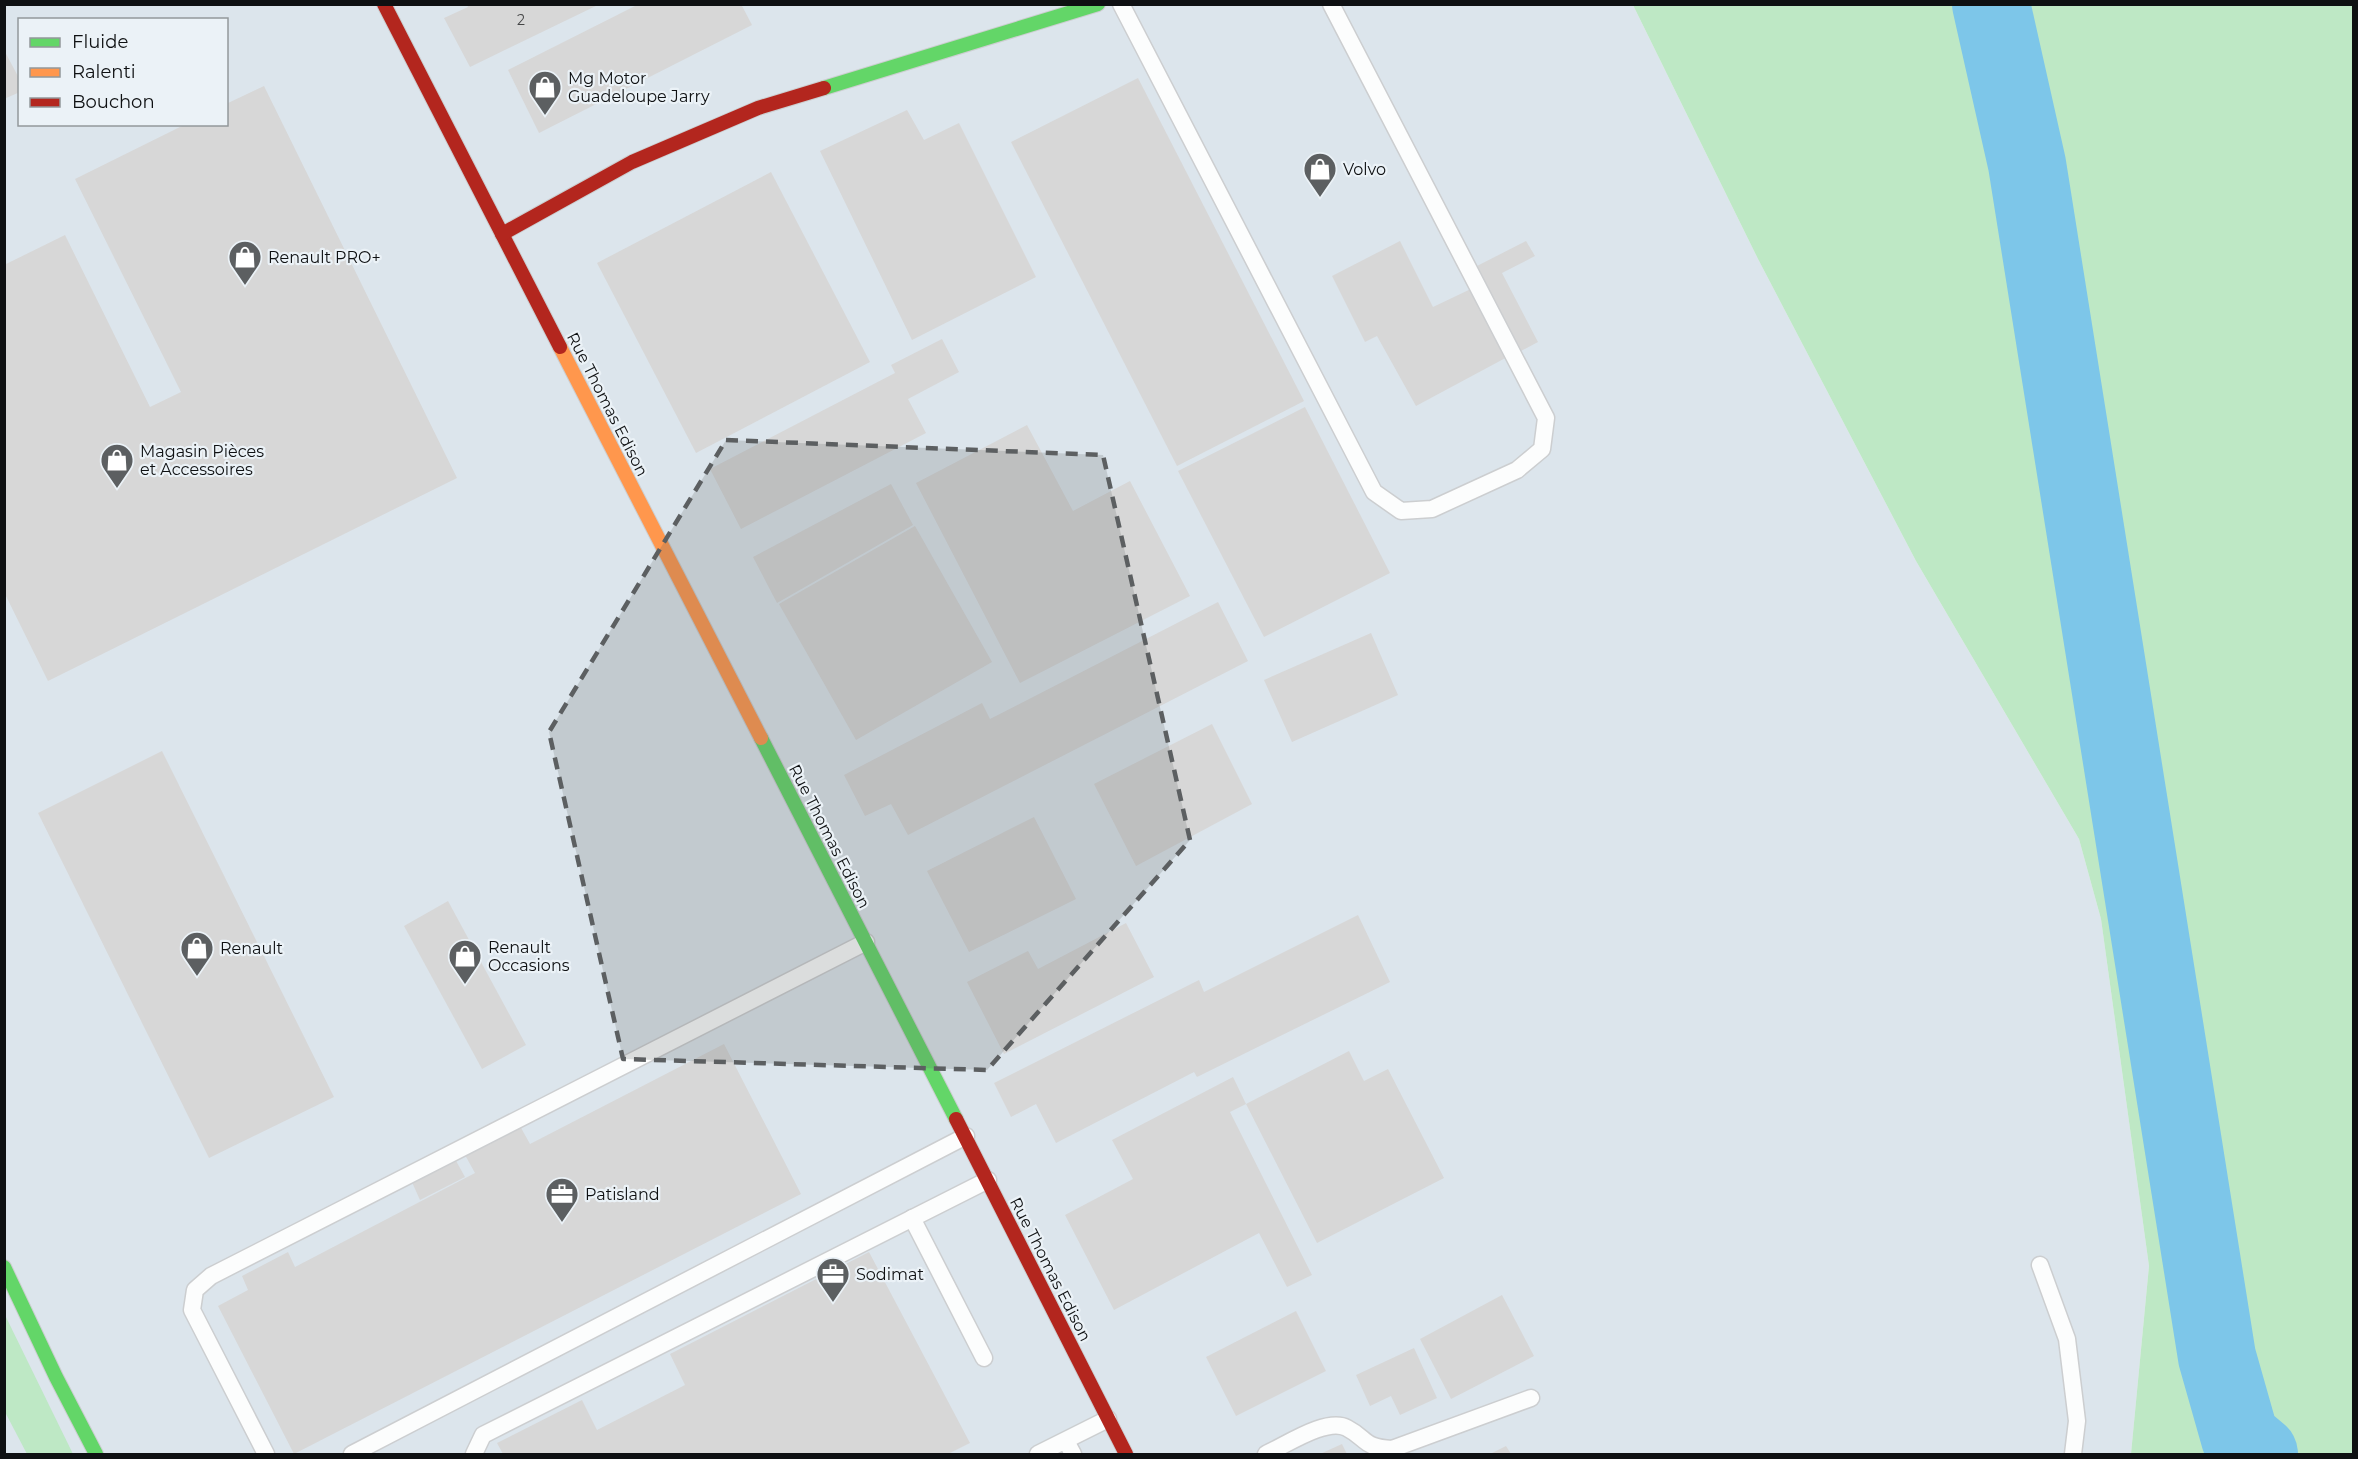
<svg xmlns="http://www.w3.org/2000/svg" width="2358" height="1459" font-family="Montserrat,sans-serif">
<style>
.built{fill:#dce5ec;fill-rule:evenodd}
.green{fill:#bee8c5}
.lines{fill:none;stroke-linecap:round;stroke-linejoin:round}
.river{stroke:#7dc6e9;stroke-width:78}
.building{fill:#d7d7d7}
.lane-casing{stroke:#ccced0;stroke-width:19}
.fast-casing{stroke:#ccced0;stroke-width:16}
.slow-casing{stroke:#ccced0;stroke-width:16}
.jam-casing{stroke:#ccced0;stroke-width:16}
.lane{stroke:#fcfdfd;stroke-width:16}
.fast{stroke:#63d668;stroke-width:14}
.slow{stroke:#ff974d;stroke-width:14}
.jam{stroke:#b3261e;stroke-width:14}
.marked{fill:#5c5f61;fill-opacity:0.2;stroke:#5c5f61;stroke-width:4.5;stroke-dasharray:12 8;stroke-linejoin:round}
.labels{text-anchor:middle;stroke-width:4.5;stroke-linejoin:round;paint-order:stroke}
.number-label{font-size:14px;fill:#444546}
.poi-label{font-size:16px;fill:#0e1012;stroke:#ebf2f7;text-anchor:start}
.street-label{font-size:16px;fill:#0e1012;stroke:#ebf2f7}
</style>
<rect width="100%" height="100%" fill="#eef1f4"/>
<path class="built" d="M5,5h1628l125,254 158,302 163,278 22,80 48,347 -18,188h-2126zM20,20h206v104h-206z"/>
<g class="green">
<polygon points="1633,5 2353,5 2353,1454 2131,1454 2149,1266 2101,919 2079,839 1916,561 1758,259"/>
<polygon points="5,1315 73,1454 27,1454 5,1412"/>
</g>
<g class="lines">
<polyline class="river" points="1991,4 2027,164 2217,1357 2240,1438 2259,1454"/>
</g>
<g class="building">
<polygon points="467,4 600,4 470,67 444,18 468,7"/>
<polygon points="639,4 741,4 752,25 539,133 508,70"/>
<polygon points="4,50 20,80 20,92 4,99"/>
<polygon points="1138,78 1304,401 1177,466 1011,142"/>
<polygon points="264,86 457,478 48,681 4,592 4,265 65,235 150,407 181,392 75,179 186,124 226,124 226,104"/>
<polygon points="907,110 924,140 959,123 1036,277 912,340 820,151"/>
<polygon points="771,172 870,362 696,453 597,263"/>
<polygon points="1400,241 1433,307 1475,287 1511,355 1416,406 1377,336 1365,342 1332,276"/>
<polygon points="1526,241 1535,256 1502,273 1538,342 1521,351 1477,266"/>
<polygon points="942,339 959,372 908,399 926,433 741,529 710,469 895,373 891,365"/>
<polygon points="1305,407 1390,573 1264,637 1178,471"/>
<polygon points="1027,425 1073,511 1130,481 1190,596 1020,683 916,483"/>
<polygon points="891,484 913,525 777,603 753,557"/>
<polygon points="915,526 992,662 856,740 779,604"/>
<polygon points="1218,602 1248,661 908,835 891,804 865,816 844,775 982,703 990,719"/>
<polygon points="1371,633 1398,695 1292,742 1264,680"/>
<polygon points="1212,724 1252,804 1136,866 1094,784"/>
<polygon points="162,751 334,1097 209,1158 38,813"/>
<polygon points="1034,817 1076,899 969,952 927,871"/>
<polygon points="448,901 526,1045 482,1069 404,926"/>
<polygon points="1358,915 1390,982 1197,1077 1194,1072 1056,1143 1036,1104 1011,1117 994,1083 1199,980 1204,992"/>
<polygon points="1126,923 1154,977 1004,1054 967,982 1028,951 1038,969"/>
<polygon points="724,1044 801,1194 294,1454 218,1306 248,1290 242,1276 288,1252 295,1267 475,1173 465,1155 520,1126 530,1144"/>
<polygon points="1349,1051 1364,1081 1388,1069 1444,1178 1317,1243 1246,1104"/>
<polygon points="1233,1077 1246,1104 1230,1112 1312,1275 1287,1287 1259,1233 1114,1310 1065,1215 1133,1179 1112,1140"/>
<polygon points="455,1159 465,1177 420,1200 411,1180"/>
<polygon points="869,1252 970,1443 948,1454 503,1454 497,1443 582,1400 597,1430 685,1385 670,1354"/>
<polygon points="1502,1295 1534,1356 1451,1399 1420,1339"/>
<polygon points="1296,1311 1326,1371 1236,1416 1206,1357"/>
<polygon points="1414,1348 1437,1398 1400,1415 1391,1396 1370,1406 1356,1375"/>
<polygon points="1342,1444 1347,1454 1320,1454"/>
<polygon points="1506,1446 1511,1454 1490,1454"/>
</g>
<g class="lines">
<defs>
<g id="lane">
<polyline points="1121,4 1374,492 1401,511 1432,509 1517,470 1542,449 1546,418 1331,4"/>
<polyline points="912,1218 984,1358"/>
<polyline points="2040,1265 2067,1339 2077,1421 2073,1454"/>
<polyline points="1066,1441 1073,1454"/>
<polyline points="266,1454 192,1310 195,1290 211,1276 866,942"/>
<polyline points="352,1454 966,1136"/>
<polyline points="474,1454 483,1435 988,1180"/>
<polyline points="1038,1454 1108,1419"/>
<path d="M1266,1454c20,-9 61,-37 81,-26 21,11 15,19 45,21l139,-51"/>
</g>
<g id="fast">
<polyline points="824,88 1098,4"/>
<polyline points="761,738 956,1119"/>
<polyline points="4,1267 56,1377 96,1454"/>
</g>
<polyline id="slow" points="560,347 761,738"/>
<g id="jam">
<polyline points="384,4 560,347"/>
<polyline points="502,234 632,162 758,108 824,88"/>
<polyline points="956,1119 1126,1454"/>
</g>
</defs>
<use href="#lane" class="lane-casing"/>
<use href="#fast" class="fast-casing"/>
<use href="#slow" class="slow-casing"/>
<use href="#jam" class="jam-casing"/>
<use href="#lane" class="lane"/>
<use href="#fast" class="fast"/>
<use href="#slow" class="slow"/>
<use href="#jam" class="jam"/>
</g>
<path class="marked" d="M726,440l377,15 87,385 -203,230 -364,-11 -74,-327z"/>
<defs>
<symbol id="shop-pin" viewBox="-11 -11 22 30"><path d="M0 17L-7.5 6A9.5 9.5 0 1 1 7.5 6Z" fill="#5c5f61" stroke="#ebf2f7"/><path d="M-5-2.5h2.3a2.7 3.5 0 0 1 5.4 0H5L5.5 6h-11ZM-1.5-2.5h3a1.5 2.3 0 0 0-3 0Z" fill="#fff"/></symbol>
<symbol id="office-pin" viewBox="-11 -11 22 30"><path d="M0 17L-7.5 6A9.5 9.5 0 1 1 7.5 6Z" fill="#5c5f61" stroke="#ebf2f7"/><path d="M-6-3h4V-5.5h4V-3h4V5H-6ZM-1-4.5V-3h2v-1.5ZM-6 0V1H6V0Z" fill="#fff"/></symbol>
</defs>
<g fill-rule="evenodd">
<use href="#shop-pin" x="526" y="68" width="38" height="52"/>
<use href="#shop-pin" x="1301" y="150" width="38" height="52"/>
<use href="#shop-pin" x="226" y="238" width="38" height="52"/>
<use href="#shop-pin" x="98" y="441" width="38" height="52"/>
<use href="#shop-pin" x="178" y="929" width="38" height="52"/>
<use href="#shop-pin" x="446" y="937" width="38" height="52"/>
<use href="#office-pin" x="543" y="1175" width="38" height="52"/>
<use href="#office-pin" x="814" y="1255" width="38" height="52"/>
</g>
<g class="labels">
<g class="number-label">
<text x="521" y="25">2</text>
</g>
<g class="poi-label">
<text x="568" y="84">Mg Motor<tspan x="568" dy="18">Guadeloupe Jarry</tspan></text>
<text x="1343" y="175">Volvo</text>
<text x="268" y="263">Renault PRO+</text>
<text x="140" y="457">Magasin Pièces<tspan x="140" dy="18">et Accessoires</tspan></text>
<text x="488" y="953">Renault<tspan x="488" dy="18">Occasions</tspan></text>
<text x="220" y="954">Renault</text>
<text x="585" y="1200">Patisland</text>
<text x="856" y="1280">Sodimat</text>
</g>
<g class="street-label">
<text transform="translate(608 404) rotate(63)" y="6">Rue Thomas Edison</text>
<text transform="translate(830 836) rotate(63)" y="6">Rue Thomas Edison</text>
<text transform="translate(1051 1269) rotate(63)" y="6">Rue Thomas Edison</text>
</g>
</g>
<rect width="2358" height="1459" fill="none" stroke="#0e1012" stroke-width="12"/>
<rect x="18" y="18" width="210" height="108" fill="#ebf2f7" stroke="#93989b" stroke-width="1.5"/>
<rect x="30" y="38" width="30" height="9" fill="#63d668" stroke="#93989b" stroke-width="1.5"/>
<text x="72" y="48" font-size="18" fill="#0e1012">Fluide</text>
<rect x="30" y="68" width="30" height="9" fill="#ff974d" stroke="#93989b" stroke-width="1.5"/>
<text x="72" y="78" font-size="18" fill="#0e1012">Ralenti</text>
<rect x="30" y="98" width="30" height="9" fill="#b3261e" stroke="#93989b" stroke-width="1.5"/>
<text x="72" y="108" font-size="18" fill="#0e1012">Bouchon</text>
</svg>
